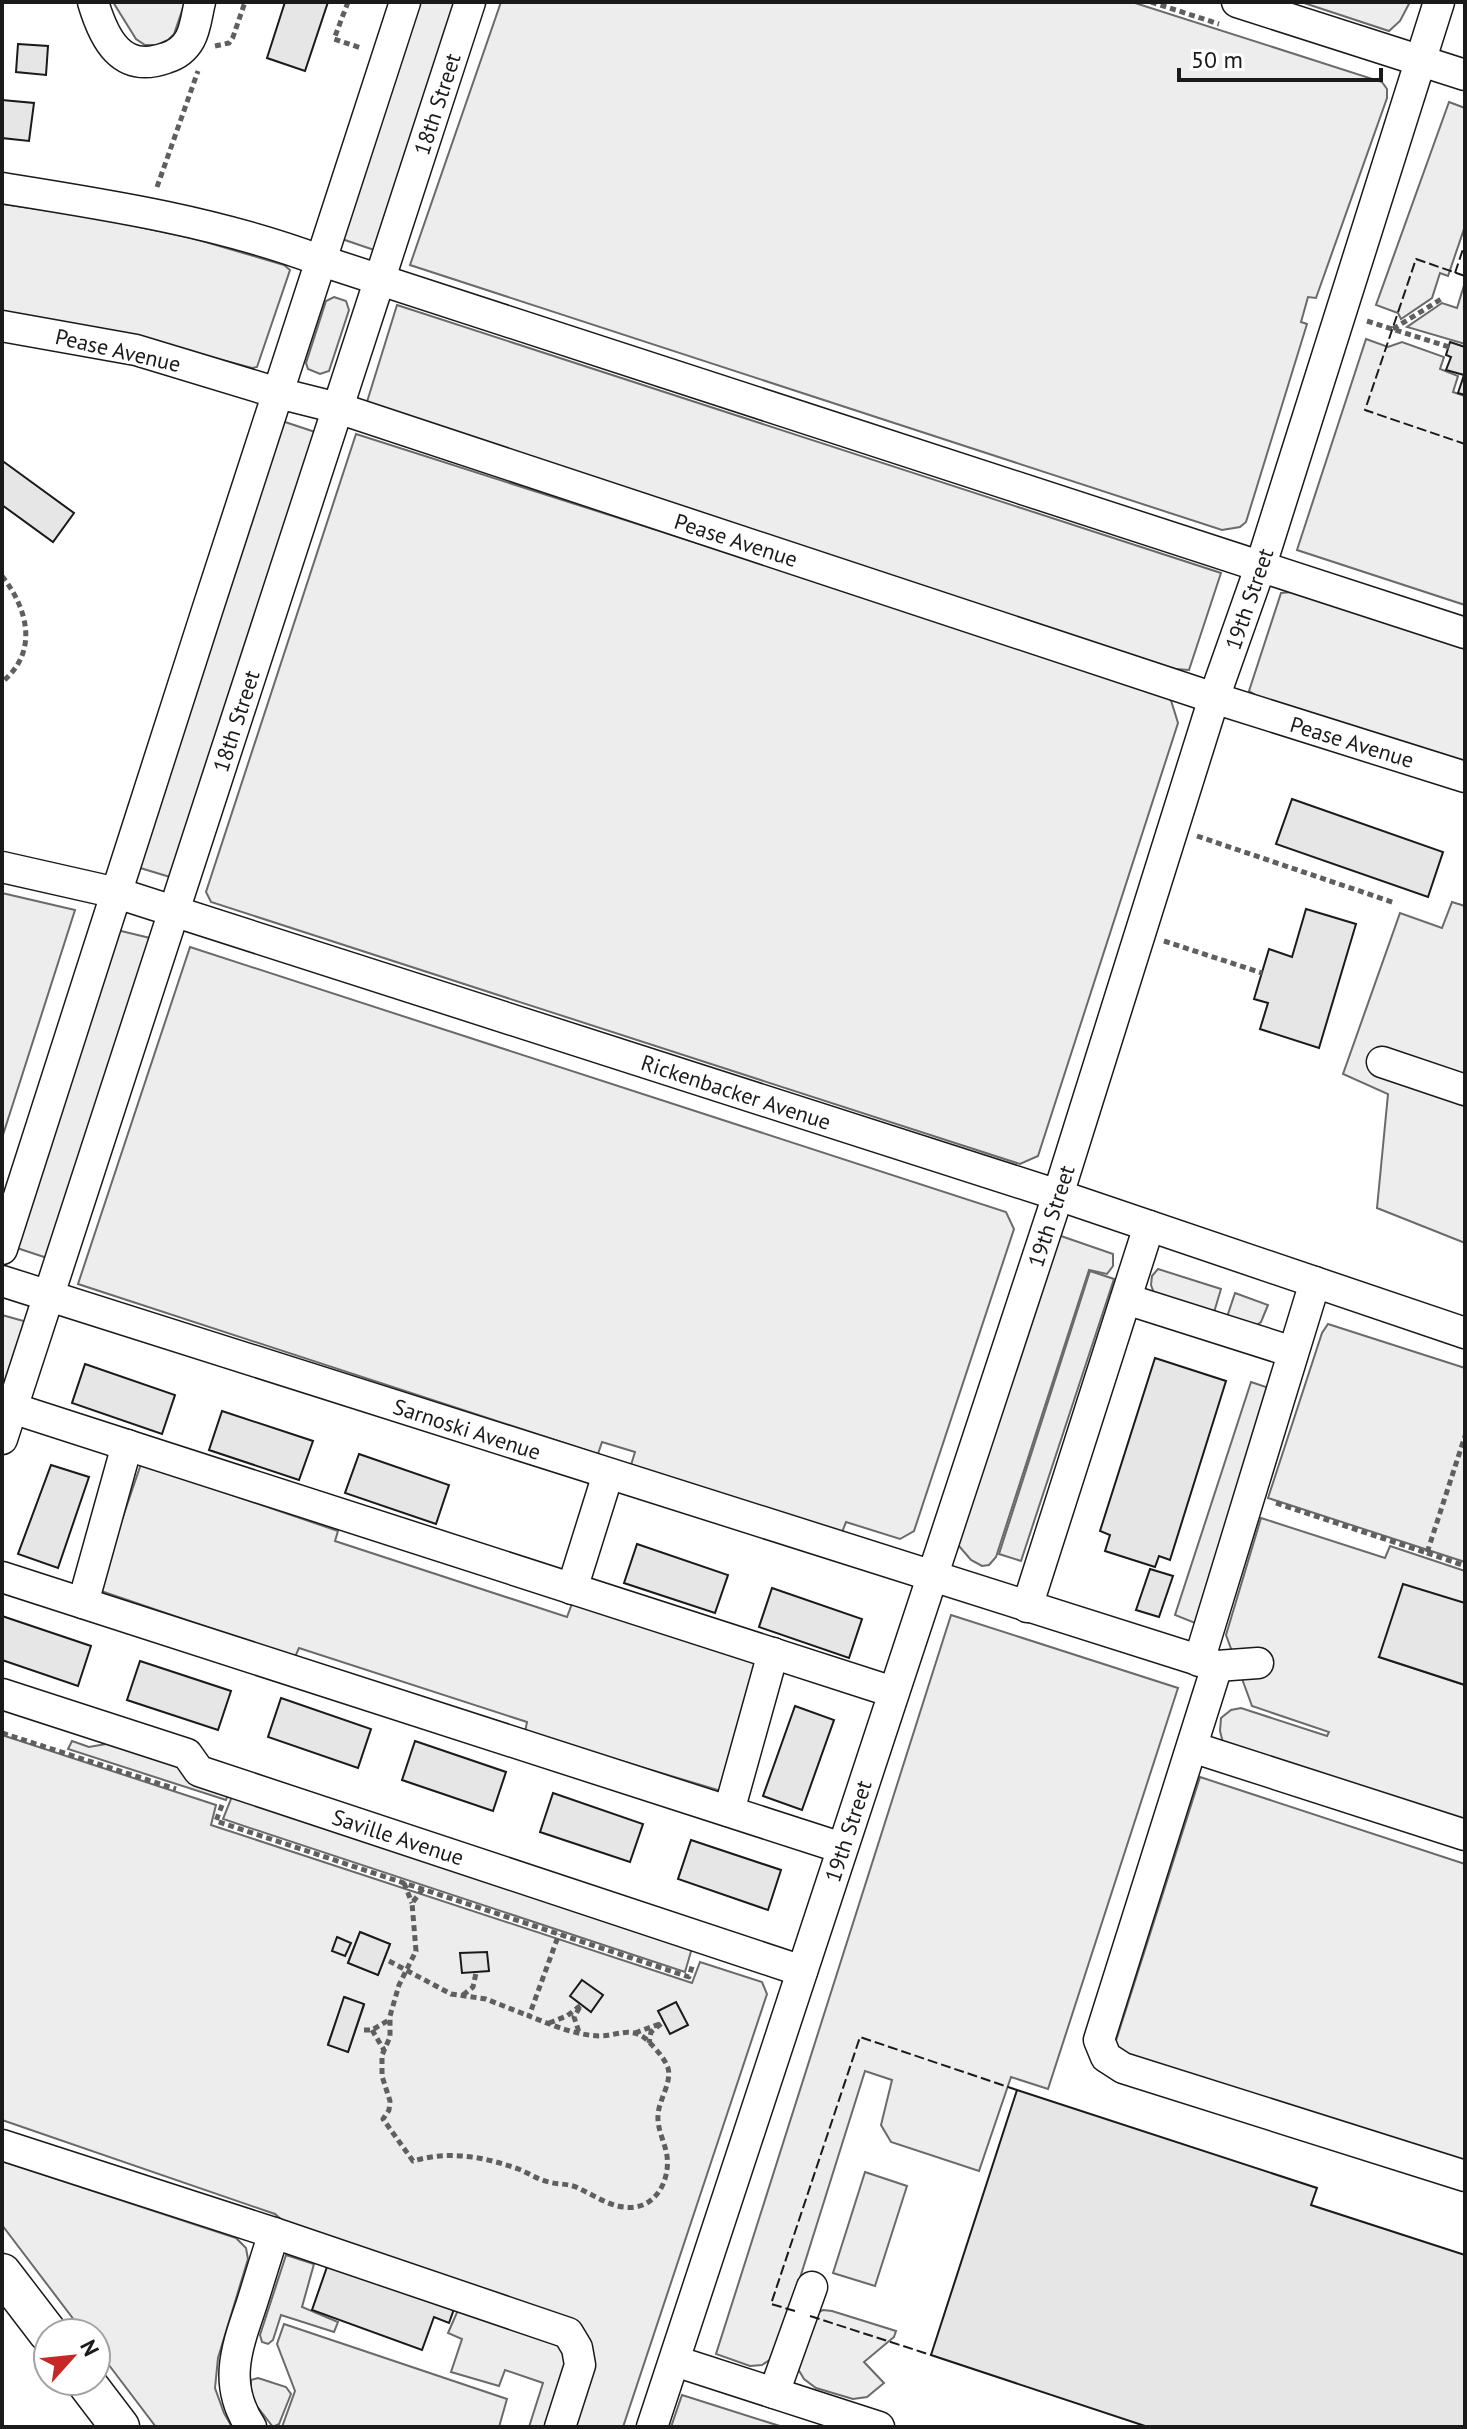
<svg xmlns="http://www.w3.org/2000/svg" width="1467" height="2429" font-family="'PT Sans',sans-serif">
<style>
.built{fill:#ededed;stroke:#6a6a6a;stroke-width:2;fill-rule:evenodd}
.building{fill:#e6e6e6;stroke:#1a1a1a;stroke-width:2}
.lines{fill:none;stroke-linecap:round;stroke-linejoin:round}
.minor-casing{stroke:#1a1a1a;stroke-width:33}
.major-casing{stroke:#1a1a1a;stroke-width:41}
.path{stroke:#5f5f5f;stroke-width:5;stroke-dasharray:6 4;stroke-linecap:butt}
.minor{stroke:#fff;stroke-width:30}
.major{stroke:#fff;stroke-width:38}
.fence{stroke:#1a1a1a;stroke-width:2;stroke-dasharray:10 4;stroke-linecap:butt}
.labels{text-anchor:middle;stroke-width:6;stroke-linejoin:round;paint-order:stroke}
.street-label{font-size:22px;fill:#1a1a1a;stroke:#fff}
</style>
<rect width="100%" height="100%" fill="#fff"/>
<g class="built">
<polygon points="113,2 185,2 174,34 168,40 157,45 145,45 136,39"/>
<polygon points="419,2 455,2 374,250 342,239"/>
<polygon points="501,2 1132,2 1382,82 1387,89 1387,98 1316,298 1308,297 1301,322 1307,324 1246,522 1240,527 1222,530 410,265"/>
<polygon points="1301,2 1410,2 1400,21 1389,31"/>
<polygon points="1449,102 1465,108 1465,226 1448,276 1440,273 1432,298 1401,319 1398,313 1376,305"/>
<polygon points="2,204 87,216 192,238 284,265 290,270 257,367 252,368 177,348 2,312"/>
<polygon points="1465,282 1465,344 1407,327 1442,303 1457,308"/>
<polygon points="334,297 346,301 349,310 329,371 320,374 308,369 306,363 326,301"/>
<polygon points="397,305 1221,573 1189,670 1175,669 366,405"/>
<polygon points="1366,339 1388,347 1402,342 1444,357 1440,369 1458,376 1453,392 1465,396 1465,605 1297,550"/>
<polygon points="282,421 315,432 170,877 137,867"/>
<polygon points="356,434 1169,694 1178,723 1038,1156 1020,1164 211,902 206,892"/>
<polygon points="1292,592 1465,649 1465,764 1259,697 1249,691 1281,593"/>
<polygon points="2,893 75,910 2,1138"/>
<polygon points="1452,902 1465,906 1465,1243 1377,1208 1388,1094 1343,1074 1400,913 1442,928"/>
<polygon points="117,930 150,938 47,1258 14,1247"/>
<polygon points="190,947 1006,1212 1014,1229 914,1531 900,1539 846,1522 841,1535 631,1465 635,1452 602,1442 598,1454 78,1284"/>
<polygon points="1061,1236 1113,1254 1113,1266 1107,1274 1089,1270 996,1557 989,1565 982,1566 971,1560 959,1546 958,1536 1055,1239"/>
<polygon points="1158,1269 1221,1289 1212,1319 1154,1293 1151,1285 1152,1276"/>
<polygon points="1090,1271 1114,1279 1021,1561 999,1554"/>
<polygon points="1235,1293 1268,1305 1261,1322 1254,1327 1225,1323"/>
<polygon points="2,1315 27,1322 2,1396"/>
<polygon points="1328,1324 1465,1368 1465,1562 1268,1498 1322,1333"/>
<polygon points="1251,1382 1272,1389 1195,1623 1175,1615"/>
<polygon points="141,1464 338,1531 335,1541 567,1617 573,1601 761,1657 721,1791 525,1732 527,1722 299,1648 295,1657 98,1590"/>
<polygon points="1261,1518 1385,1558 1390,1546 1465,1571 1465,1603 1379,1657 1465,1685 1465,1824 1223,1743 1220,1731 1221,1718 1231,1710 1241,1708 1327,1736 1329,1732 1252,1706 1226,1635"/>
<polygon points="951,1615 1178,1688 1048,2089 1011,2077 979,2171 891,2142 881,2125 892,2080 865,2071 778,2348 771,2359 762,2365 750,2366 716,2354"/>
<path d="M2,1735l214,70 -5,20 481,158 8,-21 62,20 5,12 -144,433h-54l18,-79 -286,-111 -26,-23 -273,-94zM360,1932l30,12 -12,31 -30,-12zM345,1997l19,8 -16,47 -20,-8z"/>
<polygon points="72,1741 89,1747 123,1741 177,1759 229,1792 226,1800 68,1749"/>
<polygon points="1200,1777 1465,1864 1465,2161 1113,2050"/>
<polygon points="233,1794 692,1948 685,1972 223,1819"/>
<polygon points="2,2161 236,2238 246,2248 248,2259 218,2358 215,2388 224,2413 232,2427 156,2427 96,2348 96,2333 84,2333 2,2225"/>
<polygon points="865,2172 907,2186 875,2286 833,2273"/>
<polygon points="286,2255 314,2264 302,2307 338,2322 334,2332 281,2315 273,2340 268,2344 262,2342 260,2335"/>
<polygon points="458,2310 560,2346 566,2357 567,2372 550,2427 529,2427 543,2383 505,2370 499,2386 451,2372 462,2339 448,2333"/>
<polygon points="823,2310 832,2311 896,2331 894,2337 864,2362 884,2383 867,2397 853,2399 816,2388 804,2379 798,2369 816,2314"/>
<polygon points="284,2324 507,2399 499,2427 282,2427 295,2391 277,2344"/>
<polygon points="258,2378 286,2387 291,2394 279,2424 273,2427 256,2405 251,2392 251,2380"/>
<polygon points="682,2395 764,2421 783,2427 671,2427"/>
</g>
<g class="building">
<polygon points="285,2 328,2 305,71 267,58"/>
<polygon points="18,44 48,46 46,75 16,72"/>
<polygon points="2,100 34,103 29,141 2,138"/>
<polygon points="1450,342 1465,347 1465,395 1458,393 1464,375 1446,370 1451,357 1446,355"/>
<polygon points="4,462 74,513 53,542 2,505 2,465"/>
<polygon points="1292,799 1443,852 1428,897 1276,844"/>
<polygon points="1306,909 1356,924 1319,1048 1260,1029 1268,1003 1254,999 1269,949 1292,957"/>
<polygon points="1155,1358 1226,1381 1170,1560 1159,1556 1155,1567 1105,1551 1110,1535 1100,1531"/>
<polygon points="85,1364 175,1395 162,1434 72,1403"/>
<polygon points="222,1411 313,1441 299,1480 209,1450"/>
<polygon points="359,1454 449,1485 436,1524 345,1493"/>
<polygon points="51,1465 89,1477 58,1568 18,1554"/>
<polygon points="637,1544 728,1575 715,1613 624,1583"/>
<polygon points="1150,1569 1173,1576 1159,1617 1136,1610"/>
<polygon points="1403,1584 1465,1603 1465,1685 1379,1657"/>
<polygon points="772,1588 862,1619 849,1658 759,1627"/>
<polygon points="2,1616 91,1646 78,1686 2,1660"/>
<polygon points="140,1661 231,1691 218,1730 127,1700"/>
<polygon points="281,1698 371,1729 358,1768 268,1737"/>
<polygon points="795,1706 834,1720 802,1810 763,1796"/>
<polygon points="415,1741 506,1772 493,1811 402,1780"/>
<polygon points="553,1793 643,1824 630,1862 540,1832"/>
<polygon points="691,1840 781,1870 768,1910 678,1879"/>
<polygon points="360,1932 390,1944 378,1975 348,1963"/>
<polygon points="337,1937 351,1943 345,1956 332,1951"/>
<polygon points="487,1952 489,1971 462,1973 460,1953"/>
<polygon points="582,1980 603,1995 591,2012 570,1996"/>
<polygon points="344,1997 364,2004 348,2052 328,2045"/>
<polygon points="676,2002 688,2025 670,2034 658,2011"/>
<polygon points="1017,2090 1317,2188 1311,2205 1465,2255 1465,2427 1148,2427 931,2355"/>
<polygon points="328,2264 454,2309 449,2323 434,2317 422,2350 312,2310"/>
</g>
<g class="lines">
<defs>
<g id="minor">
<path d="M93,2c11,37 28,72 73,56 10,-3 19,-10 24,-19 6,-11 7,-26 10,-37"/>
<polyline points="1237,2 1465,75"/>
<path d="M2,188c107,17 216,34 317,72l1146,373"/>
<polyline points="2,326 136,350 278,393 338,408 1214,698 1465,777"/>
<polyline points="2,867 117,893 1058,1195 1465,1333"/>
<polyline points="1382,1062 1465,1090"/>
<path d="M2,1249c134,-416 266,-832 403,-1247"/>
<polyline points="2,1281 1217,1666 1099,2040 1106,2057 1123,2068 1465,2176"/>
<polyline points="1126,1299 1293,1352"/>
<polyline points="12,1408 893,1692"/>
<polyline points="2,1439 470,2"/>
<polyline points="2,1577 842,1848"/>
<polyline points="572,1589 608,1474"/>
<polyline points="83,1603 127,1445"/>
<polyline points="1027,1607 1149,1226"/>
<polyline points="1199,1661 1315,1282"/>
<polyline points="1217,1666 1258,1663"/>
<polyline points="2,1694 187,1754 199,1771 802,1971"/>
<polyline points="1192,1747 1465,1835"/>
<polyline points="729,1811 773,1653"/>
<polyline points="2,2145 274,2233 568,2333 577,2348 580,2365 560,2427"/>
<polyline points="675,2361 879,2427"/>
<polyline points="774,2393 812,2287"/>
<path d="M251,2427c-28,-42 -15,-77 0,-121 8,-25 15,-49 23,-73"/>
<polyline points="652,2427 1058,1195 1214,698 1261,565 1439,2"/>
</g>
<g id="major">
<polyline points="2,2273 48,2333"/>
<polyline points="85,2381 120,2427"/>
</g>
</defs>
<use href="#minor" class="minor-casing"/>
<use href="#major" class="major-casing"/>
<g class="path">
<polyline points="348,2 334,39 361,48"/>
<polyline points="1151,2 1219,24"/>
<polyline points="215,46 229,43 233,37 245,2"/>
<polyline points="157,187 198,71"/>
<polyline points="1367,321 1449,347"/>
<polyline points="1393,329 1443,298"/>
<path d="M2,576c26,33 37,76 0,106"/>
<polyline points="1197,836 1395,903"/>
<polyline points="1164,941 1262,973"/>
<polyline points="1276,1503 1427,1553 1465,1436"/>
<polyline points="1427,1553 1465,1566"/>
<polyline points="2,1733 176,1789"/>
<polyline points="222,1805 216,1821 689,1977 693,1963"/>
<polyline points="404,1883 412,1903"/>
<path d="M423,1889l-11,14 4,48 -17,34 -9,31v21l-8,18v21l8,25 -1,9 -6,9 30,42c37,-11 73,-4 108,9 9,4 18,10 28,12 10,3 19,1 29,6 18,8 36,22 57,19 23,-3 35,-29 32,-51 -2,-14 -10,-26 -9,-41 1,-16 14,-32 10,-47 -4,-11 -14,-21 -22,-29 -16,-13 -29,-3 -47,-3 -24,-1 -47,-11 -70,-20l30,-82"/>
<polyline points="389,1961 451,1994 486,1999 529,2016"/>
<polyline points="463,1995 473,1987 476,1973"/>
<polyline points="549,2023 567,2016 581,2005 574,2017 579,2032"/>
<polyline points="364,2030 372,2030 389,2020"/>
<polyline points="372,2030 384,2050"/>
<polyline points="635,2033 662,2023 651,2032 649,2043"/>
</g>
<use href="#minor" class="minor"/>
<use href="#major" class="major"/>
<g class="fence">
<polyline points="1455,273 1465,243"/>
<polyline points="1465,276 1416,259 1365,410 1465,444"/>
<polyline points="795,2311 771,2304 860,2037 1017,2090"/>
<polyline points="810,2316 931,2355"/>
</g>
</g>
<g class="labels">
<g class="street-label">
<text transform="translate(437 104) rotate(-72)" y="8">18th Street</text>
<text transform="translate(118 350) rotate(13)" y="8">Pease Avenue</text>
<text transform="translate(736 540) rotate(18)" y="8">Pease Avenue</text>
<text transform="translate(1249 599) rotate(-71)" y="8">19th Street</text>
<text transform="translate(236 721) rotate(-72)" y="8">18th Street</text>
<text transform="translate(1352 742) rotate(17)" y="8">Pease Avenue</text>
<text transform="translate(736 1092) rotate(18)" y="8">Rickenbacker Avenue</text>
<text transform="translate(1051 1216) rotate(-72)" y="8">19th Street</text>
<text transform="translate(467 1429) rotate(18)" y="8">Sarnoski Avenue</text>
<text transform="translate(848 1831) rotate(-72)" y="8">19th Street</text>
<text transform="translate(398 1837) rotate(18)" y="8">Saville Avenue</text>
</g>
</g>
<rect width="1467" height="2429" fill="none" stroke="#1a1a1a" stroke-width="8"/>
<g transform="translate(72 2357) rotate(63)"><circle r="38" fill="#ffffff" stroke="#a3a3a3" stroke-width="2"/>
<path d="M0-6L14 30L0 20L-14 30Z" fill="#c62828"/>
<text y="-12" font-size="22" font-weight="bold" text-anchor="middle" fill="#1a1a1a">N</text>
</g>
<path d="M1179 68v12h202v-12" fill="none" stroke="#1a1a1a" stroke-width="4"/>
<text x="1191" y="68" font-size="24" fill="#1a1a1a" stroke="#ffffff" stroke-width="6" paint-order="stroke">50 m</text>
</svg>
